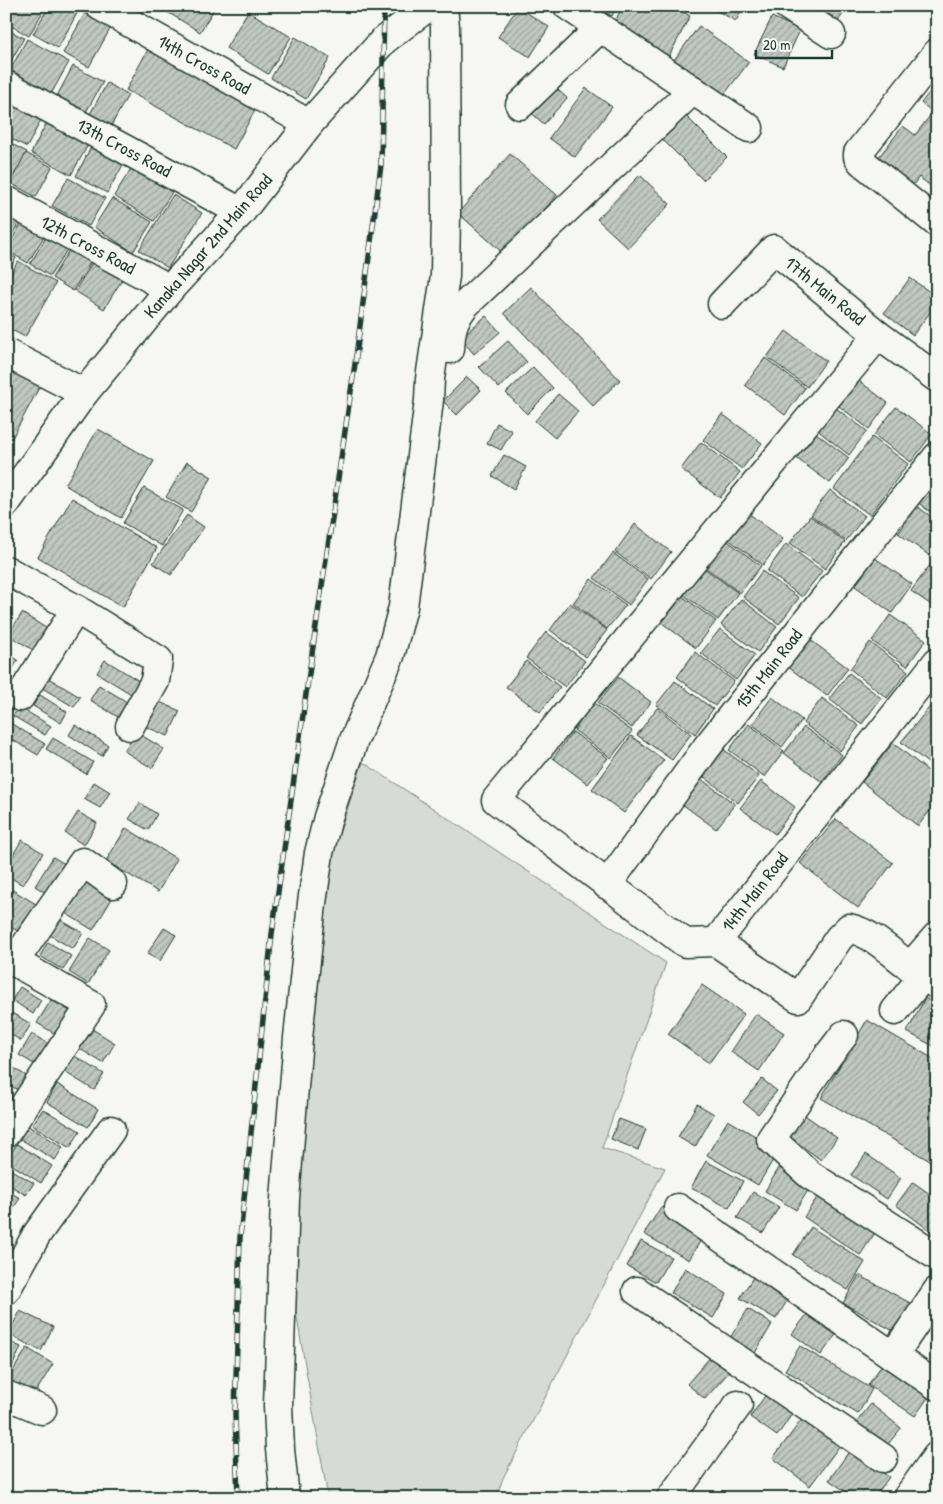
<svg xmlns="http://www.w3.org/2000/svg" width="943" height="1504" font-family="'Patrick Hand',sans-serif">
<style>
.green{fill:#d6dbd6;stroke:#7a8c85}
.building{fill:url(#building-hatch);stroke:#1f3d34}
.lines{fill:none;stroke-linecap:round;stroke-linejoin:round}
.minor-casing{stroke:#1f3d34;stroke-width:31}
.major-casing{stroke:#1f3d34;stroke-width:31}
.minor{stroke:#f6f6f2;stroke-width:28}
.major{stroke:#f6f6f2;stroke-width:28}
.rail-casing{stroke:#1f3d34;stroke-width:5.5}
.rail{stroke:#f6f6f2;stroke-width:4;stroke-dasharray:11;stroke-linecap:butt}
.labels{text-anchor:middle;stroke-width:4.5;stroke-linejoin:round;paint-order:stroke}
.street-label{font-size:18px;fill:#1f3d34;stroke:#f6f6f2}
</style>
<defs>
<pattern id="building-hatch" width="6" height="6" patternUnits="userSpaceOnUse" patternTransform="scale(1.25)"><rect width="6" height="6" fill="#c1c8c3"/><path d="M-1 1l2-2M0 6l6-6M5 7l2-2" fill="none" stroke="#9ca49f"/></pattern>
</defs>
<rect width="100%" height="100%" fill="#f6f6f2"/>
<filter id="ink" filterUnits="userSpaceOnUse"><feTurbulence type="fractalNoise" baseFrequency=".02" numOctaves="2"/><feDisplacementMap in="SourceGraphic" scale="10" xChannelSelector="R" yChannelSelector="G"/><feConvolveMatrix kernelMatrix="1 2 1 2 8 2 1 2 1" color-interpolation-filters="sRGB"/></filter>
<g filter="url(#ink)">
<polygon class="green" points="363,762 666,963 602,1148 665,1168 503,1478 496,1498 328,1498 293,1295 318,897"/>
<g class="building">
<polygon points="6,6 46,6 29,36 6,23"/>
<polygon points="49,6 81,6 58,48 33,34"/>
<polygon points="89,6 115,20 89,67 63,53"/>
<polygon points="166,6 216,6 200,32 164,10"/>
<polygon points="591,6 617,6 612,16"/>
<polygon points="623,6 673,6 690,16 669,56 613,25"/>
<polygon points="708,6 744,6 736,21"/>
<polygon points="819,6 849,6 838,21"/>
<polygon points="518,7 549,27 530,57 498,37"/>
<polygon points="248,11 291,37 268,74 226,48"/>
<polygon points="772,17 800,30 783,67 754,54"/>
<polygon points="699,26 749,62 723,96 674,60"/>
<polygon points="8,30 24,38 8,66 6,65 6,33"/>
<polygon points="295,37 330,58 306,99 271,78"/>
<polygon points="27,39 69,62 51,94 9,72"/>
<polygon points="152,42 260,101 234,149 126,90"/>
<polygon points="73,66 103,82 86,112 57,96"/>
<polygon points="107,83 128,95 111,126 90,114"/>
<polygon points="550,83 567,98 544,124 527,109"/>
<polygon points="937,83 937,191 919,177 909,190 874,163 903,126 915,135 933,112 921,103"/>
<polygon points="586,88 612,107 575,157 549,138"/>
<polygon points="8,102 41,120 27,147 6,136 6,106"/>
<polygon points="681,111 727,157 703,180 657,134"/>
<polygon points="47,122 88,145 71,175 31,153"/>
<polygon points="6,141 27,152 10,183 6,181"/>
<polygon points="91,147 123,165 107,193 76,176"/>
<polygon points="26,153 52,167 36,197 10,183"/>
<polygon points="510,154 557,195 505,255 458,213"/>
<polygon points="132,167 172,192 154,221 114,196"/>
<polygon points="640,175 670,204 628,248 597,219"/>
<polygon points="68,178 105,198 89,226 52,206"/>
<polygon points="173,195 202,213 168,268 139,250"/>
<polygon points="112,198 152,222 133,252 94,227"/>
<polygon points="6,211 21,219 6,245"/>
<polygon points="23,220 46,233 28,263 6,250"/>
<polygon points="48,234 69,247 50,276 30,264"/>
<polygon points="71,247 92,260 73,291 52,278"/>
<polygon points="6,252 16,258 6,275"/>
<polygon points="18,261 56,283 25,337 6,327 6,282"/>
<polygon points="93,261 123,278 104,309 75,291"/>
<polygon points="910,278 937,297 937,303 913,335 884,313"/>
<polygon points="531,287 620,380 593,406 504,313"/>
<polygon points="486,316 500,332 474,354 460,338"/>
<polygon points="786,331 826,361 807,387 767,357"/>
<polygon points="508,341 527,362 499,388 479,367"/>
<polygon points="765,358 805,388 785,415 745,385"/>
<polygon points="6,366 41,384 11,440 6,438"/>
<polygon points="533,367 553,388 527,414 506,393"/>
<polygon points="467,377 481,390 457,415 443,401"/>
<polygon points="854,377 888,403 869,429 835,403"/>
<polygon points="558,394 578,411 555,438 535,421"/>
<polygon points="833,406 867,431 849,455 816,429"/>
<polygon points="896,407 932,434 911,462 874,435"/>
<polygon points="722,414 762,443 742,469 703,440"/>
<polygon points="497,423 512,431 501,450 487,443"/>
<polygon points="98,429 154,461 121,518 65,485"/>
<polygon points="816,433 849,458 830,483 796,458"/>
<polygon points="872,437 908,464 870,515 834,489"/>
<polygon points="701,442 740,472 720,498 681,469"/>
<polygon points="504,455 526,467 514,489 492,476"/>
<polygon points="187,462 212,477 191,512 166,497"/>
<polygon points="937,475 937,517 917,502"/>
<polygon points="144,488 183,510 162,546 123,523"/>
<polygon points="830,490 865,516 846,541 811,515"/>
<polygon points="72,498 157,548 123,607 38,557"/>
<polygon points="918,507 937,521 937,547 930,556 898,533"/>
<polygon points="748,513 783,539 763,565 728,539"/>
<polygon points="187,515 204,527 171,575 153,563"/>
<polygon points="810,516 845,542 825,569 790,543"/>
<polygon points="635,524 671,552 651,579 615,552"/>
<polygon points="725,539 761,566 740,593 705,567"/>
<polygon points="786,544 822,571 802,597 767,571"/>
<polygon points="613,553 648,579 629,605 594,578"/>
<polygon points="875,558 912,584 892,613 855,586"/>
<polygon points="933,561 937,564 937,609 911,591"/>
<polygon points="704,568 738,593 718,620 684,595"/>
<polygon points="762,571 799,598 779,624 743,597"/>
<polygon points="591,579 626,605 607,629 573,603"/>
<polygon points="682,596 716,621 696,648 662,623"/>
<polygon points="741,599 777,627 758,652 721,625"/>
<polygon points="570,603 607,630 586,657 550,630"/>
<polygon points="22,613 49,630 35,651 8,635"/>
<polygon points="890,615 926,640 907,666 872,641"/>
<polygon points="720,629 755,655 736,680 701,653"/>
<polygon points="546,632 585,661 565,687 526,658"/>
<polygon points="809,639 848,668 827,696 788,667"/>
<polygon points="870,642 908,671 887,698 850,669"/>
<polygon points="6,652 18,660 9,675 6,674"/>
<polygon points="695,652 734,681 715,706 677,677"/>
<polygon points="105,660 144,684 136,697 97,673"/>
<polygon points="526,661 560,687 540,712 506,687"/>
<polygon points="849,673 881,698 862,724 829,699"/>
<polygon points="45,676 80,697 74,707 39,686"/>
<polygon points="618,677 651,702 632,728 598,703"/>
<polygon points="675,681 713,709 695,734 656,705"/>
<polygon points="99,685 132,705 123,720 90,700"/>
<polygon points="40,695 67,712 61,723 33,706"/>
<polygon points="772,697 802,720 782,747 752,724"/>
<polygon points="822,698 859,726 840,751 803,723"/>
<polygon points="937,698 937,770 901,742"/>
<polygon points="155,700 180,711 168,736 144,726"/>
<polygon points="594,703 632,731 611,758 574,730"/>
<polygon points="19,707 51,726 45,735 13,716"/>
<polygon points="657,708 691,734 672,760 637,735"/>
<polygon points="7,721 45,744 38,755 6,736"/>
<polygon points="749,724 784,751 765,777 729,750"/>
<polygon points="75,725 108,745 102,756 69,735"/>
<polygon points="804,727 842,755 822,782 784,753"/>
<polygon points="136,732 164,749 152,768 124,751"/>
<polygon points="573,732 608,758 588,784 553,758"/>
<polygon points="631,736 664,760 624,813 592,789"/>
<polygon points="53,738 93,762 86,774 46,749"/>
<polygon points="893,743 937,778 937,802 918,826 862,782"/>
<polygon points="723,749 759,776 738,803 703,776"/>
<polygon points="701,779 735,804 716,829 682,804"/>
<polygon points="761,781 795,807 775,834 740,808"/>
<polygon points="94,782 110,792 100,808 84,799"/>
<polygon points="140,803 157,814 148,830 129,819"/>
<polygon points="78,812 97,823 84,845 65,833"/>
<polygon points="836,819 893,863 858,908 800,863"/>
<polygon points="126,828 177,859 158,892 106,861"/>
<polygon points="22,840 43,853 23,885 6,875 6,866"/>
<polygon points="53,857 70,867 52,897 35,886"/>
<polygon points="85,880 113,897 93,930 65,913"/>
<polygon points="6,886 46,910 29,938 6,924"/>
<polygon points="57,918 83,933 73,949 48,934"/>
<polygon points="164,928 176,935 160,961 147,954"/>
<polygon points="90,938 109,950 88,984 69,972"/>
<polygon points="48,942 71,956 63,970 40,956"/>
<polygon points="702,985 744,1014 709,1063 668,1034"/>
<polygon points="20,987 41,1000 33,1014 12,1000"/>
<polygon points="925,998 937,1005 937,1048 907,1032"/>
<polygon points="51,1000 77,1015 62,1038 37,1023"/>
<polygon points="10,1012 31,1024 21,1041 6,1031 6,1018"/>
<polygon points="756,1014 784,1033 759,1071 731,1052"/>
<polygon points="867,1020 937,1061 937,1165 821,1098"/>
<polygon points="92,1029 115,1043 103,1063 80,1049"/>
<polygon points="32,1034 52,1046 39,1067 19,1055"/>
<polygon points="73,1055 104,1074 94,1090 63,1071"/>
<polygon points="12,1067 36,1082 27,1095 6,1083 6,1076"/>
<polygon points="762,1079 777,1091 758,1114 743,1102"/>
<polygon points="57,1084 98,1109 88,1127 47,1102"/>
<polygon points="697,1104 714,1114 695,1147 678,1137"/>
<polygon points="795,1108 837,1138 821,1160 779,1129"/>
<polygon points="43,1109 80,1131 70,1148 32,1125"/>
<polygon points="619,1119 646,1129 638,1150 611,1139"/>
<polygon points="728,1120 779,1150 758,1185 707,1155"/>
<polygon points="25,1124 63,1147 55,1160 17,1137"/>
<polygon points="17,1144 52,1166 41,1183 6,1161"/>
<polygon points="866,1154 901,1178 887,1199 851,1175"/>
<polygon points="706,1161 743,1181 729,1208 691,1188"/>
<polygon points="782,1163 813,1182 796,1210 765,1191"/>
<polygon points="6,1167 34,1183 26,1195 6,1183"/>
<polygon points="913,1182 937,1199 937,1236 896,1205"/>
<polygon points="824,1187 881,1224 860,1255 804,1217"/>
<polygon points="6,1190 20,1198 6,1220"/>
<polygon points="753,1192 779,1207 763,1233 737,1218"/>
<polygon points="661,1207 705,1233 689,1260 644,1234"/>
<polygon points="811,1227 865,1262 848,1290 793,1255"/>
<polygon points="641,1241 671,1257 656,1282 627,1266"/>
<polygon points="685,1268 727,1294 713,1318 671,1293"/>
<polygon points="755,1274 790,1296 776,1319 740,1298"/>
<polygon points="859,1275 912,1304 897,1333 843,1303"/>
<polygon points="812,1308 840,1329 821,1355 792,1334"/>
<polygon points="748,1309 772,1324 755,1353 730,1338"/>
<polygon points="20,1311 53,1327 41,1351 8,1334"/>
<polygon points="6,1340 21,1347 12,1367 6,1364"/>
<polygon points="800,1346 872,1389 858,1414 785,1370"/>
<polygon points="27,1348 53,1364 32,1398 6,1382"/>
<polygon points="711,1356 729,1372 705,1399 687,1384"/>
<polygon points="886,1359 933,1391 915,1416 868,1385"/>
<polygon points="768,1392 794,1411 777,1436 750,1417"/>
<polygon points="871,1404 901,1428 884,1449 854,1425"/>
<polygon points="806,1414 843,1441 810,1486 773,1458"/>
<polygon points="850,1450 889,1477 874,1498 855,1498 829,1480"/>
<polygon points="937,1473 937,1498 919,1498"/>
</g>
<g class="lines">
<defs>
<g id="minor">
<polyline points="100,6 309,124"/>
<polyline points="568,6 749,128"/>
<polyline points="788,6 831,34"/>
<polyline points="937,53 858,153 858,157 862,162 937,223"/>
<polyline points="6,85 241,212"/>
<polyline points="520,105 600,28"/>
<polyline points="6,200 170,289"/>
<polyline points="722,304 774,249 878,335 937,378"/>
<path d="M450,349c1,-21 3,-29 16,-45l227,-214"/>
<polyline points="6,353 84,393"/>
<polyline points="6,570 76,609 158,660 155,681 130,726"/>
<path d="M937,662l-221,280 82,56 41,-60 10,-10c23,5 41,24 59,37 9,7 19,13 29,20"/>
<polyline points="20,697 76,609"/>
<polyline points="607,885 707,747 937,457"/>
<polyline points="716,942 685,943 496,800 878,335"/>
<polyline points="6,957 91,1005 6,1133"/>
<polyline points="14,962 83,862 113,884"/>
<polyline points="910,967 937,936"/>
<polyline points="895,1011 923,976"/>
<polyline points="844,1035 827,1057 771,1139 810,1175 937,1256"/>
<polyline points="678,1208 937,1386"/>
<polyline points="6,1290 37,1234 111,1130"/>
<polyline points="637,1291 883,1458"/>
<polyline points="893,1356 937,1291"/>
<polyline points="6,1395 42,1410"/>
<polyline points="285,1498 280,1449 278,1406 285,1199 298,1038 312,903 319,853 328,817 354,740 390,656 403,607 429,400 430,379 445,276 446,212 445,27 443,6"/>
<polyline points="671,1498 738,1405"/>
<polyline points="907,1498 937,1456"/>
</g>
<polyline id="major" points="6,503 84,393 170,289 241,212 309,124 384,40 429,6"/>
</defs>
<use href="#minor" class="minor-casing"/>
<use href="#major" class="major-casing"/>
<use href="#minor" class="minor"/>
<use href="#major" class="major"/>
<defs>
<polyline id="rail" points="238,1498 235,1415 240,1237 272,934 307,687 355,364 381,165 384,6"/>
</defs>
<use href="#rail" class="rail-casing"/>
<use href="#rail" class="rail"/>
</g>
</g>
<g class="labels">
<g class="street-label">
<text transform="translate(204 65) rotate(29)" y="6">14th Cross Road</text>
<text transform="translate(124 148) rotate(28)" y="6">13th Cross Road</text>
<text transform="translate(88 245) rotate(28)" y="6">12th Cross Road</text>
<text transform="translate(208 246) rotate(-49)" y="6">Kanaka Nagar 2nd Main Road</text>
<text transform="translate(825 291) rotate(39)" y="6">17th Main Road</text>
<text transform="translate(769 669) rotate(-52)" y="6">15th Main Road</text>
<text transform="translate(755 892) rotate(-52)" y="6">14th Main Road</text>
</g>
</g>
<rect width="943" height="1504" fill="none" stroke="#f6f6f2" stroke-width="25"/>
<rect x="12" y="12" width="918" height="1479" fill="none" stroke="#1f3d34" stroke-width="2" filter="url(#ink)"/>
<path d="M756 50v8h76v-8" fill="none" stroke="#1f3d34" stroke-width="2.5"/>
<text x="763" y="50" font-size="15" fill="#1f3d34" stroke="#f6f6f2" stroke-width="4" paint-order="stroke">20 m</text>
</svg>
